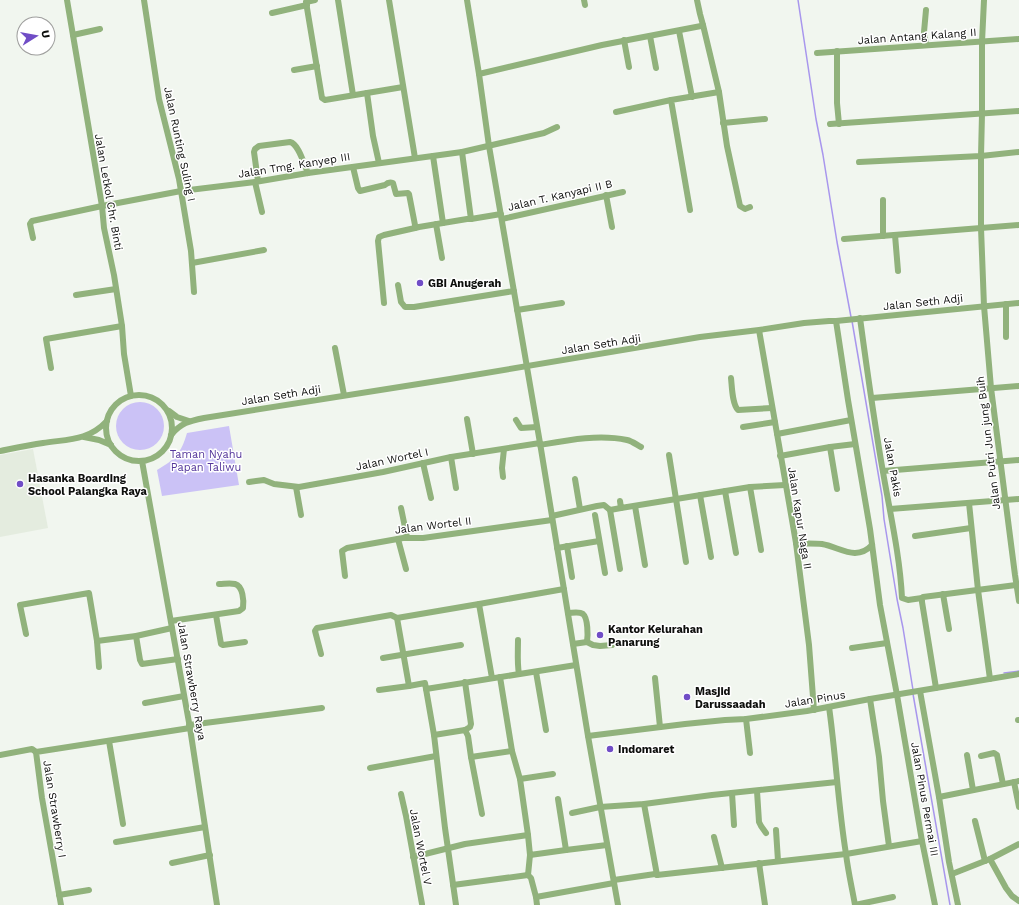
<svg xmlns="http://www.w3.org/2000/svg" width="1019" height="905" font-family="'Work Sans',sans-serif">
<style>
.built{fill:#e4ecdf}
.green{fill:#cbc2f6}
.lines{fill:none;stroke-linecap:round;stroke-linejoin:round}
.stream{stroke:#a896ed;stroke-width:1.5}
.minor{stroke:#91b27c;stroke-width:6}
.poi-dot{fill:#704dc6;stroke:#fff;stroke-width:1.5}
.labels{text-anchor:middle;stroke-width:3;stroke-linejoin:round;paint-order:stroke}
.street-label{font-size:11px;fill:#0e0f0d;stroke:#fff}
.poi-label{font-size:11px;font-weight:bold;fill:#0e0f0d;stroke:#fff;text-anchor:start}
.park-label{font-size:11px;fill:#55379b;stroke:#fff}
</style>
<rect width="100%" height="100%" fill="#f1f6ef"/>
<polygon class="built" points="33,449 48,528 0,537 0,455"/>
<g class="green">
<circle cx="140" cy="426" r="24"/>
<path d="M229,426l10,59 -77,11 -5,-26c19,-11 24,-17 30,-37z"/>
</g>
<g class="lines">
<g class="stream">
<polyline points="798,0 816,119 823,155 837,242 851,317"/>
<polyline points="852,321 882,496 884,519 897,599 903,628 913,690"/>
<polyline points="1004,673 1019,671"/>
<polyline points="913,694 950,905"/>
</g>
<g class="minor">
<polyline points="67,0 102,206 104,228 114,275 122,326 124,354 131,396"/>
<polyline points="144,0 159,99 179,179 191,251 194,292"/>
<polyline points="315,0 306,2 322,98 325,100 403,87"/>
<polyline points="338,0 353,95"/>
<polyline points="389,0 415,158"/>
<polyline points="467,0 479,74"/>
<polyline points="584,0 585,5"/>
<polyline points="984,0 982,42 982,114 981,156 981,228 984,306 991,388 1015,575 1019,601"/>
<polyline points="272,13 307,5"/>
<polyline points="703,25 719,92 727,146 740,206 745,209 750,207"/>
<polyline points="679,31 692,97"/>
<polyline points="73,35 100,29"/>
<polyline points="650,36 656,68"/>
<polyline points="624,40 629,67"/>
<polyline points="926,45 924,32 926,10"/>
<polyline points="837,51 837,103 839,124"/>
<polyline points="817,53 1019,39"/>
<polyline points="294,70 317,66"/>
<polyline points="367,93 373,136 379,163"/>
<polyline points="616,112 671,100"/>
<polyline points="723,123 765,119"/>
<polyline points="830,124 1019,111"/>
<polyline points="433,156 443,223"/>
<polyline points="859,162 981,156 1019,152"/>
<path d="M353,167l5,21 2,3 25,-6c2,-2 5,-3 8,-2l3,11 12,-1 1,1 6,31v3l4,-1 48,-8h4l-9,-67"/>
<path d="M258,181l-4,-29 1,-3 4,-3 31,-4c9,2 14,23 18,31"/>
<polyline points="255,182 262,212"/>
<polyline points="606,195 612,227"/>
<polyline points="883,200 883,236"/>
<polyline points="690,210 671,100 719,92"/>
<polyline points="471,219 501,214"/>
<polyline points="502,219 623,192"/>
<polyline points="436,224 442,258"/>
<polyline points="895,235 898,271"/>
<polyline points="33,238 30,224 32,221 102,206 181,191 255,182 308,173 462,152 544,133 557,127"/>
<polyline points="844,239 1019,225"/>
<polyline points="192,263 264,250"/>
<polyline points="398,285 401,302 405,307 414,307 514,291"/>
<polyline points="76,295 116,289"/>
<polyline points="384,303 378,241 379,237 384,235 415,228"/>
<polyline points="517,310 562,303"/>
<path d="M860,318c7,52 14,103 23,154 7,41 17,84 19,126l6,2 14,-2"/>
<polyline points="836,321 848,400 870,529 880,605 897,695 922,841 935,905"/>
<polyline points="759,330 796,543 809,645 814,710"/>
<polyline points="1006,337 1006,304"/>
<polyline points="335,348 344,395"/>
<polyline points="51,368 46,339 122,326"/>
<path d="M731,378c1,8 1,26 7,32l34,-2"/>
<circle cx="139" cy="428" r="33"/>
<polyline points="872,398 1019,386"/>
<polyline points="169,411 177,417 189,421"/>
<polyline points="467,419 473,454"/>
<polyline points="516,420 521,428 537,427"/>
<polyline points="743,427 775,422"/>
<polyline points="777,434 851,420"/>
<path d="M171,435c10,-12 18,-14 33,-17l246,-39 250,-42 59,-7 45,-7 25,-2h7l183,-18"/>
<polyline points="84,437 99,440 111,445"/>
<path d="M540,445c28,-5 59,-11 87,-5 5,1 10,5 14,7"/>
<polyline points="830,447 837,489"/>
<path d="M0,451c15,-3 29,-6 43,-8 25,-4 45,-2 64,-22"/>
<polyline points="669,455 686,562"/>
<polyline points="780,456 830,447 855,444"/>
<polyline points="451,457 456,488"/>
<polyline points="142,461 190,728 217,905"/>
<polyline points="423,463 431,498"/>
<polyline points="883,471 1019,460"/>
<polyline points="503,477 502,468 504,449"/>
<polyline points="575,479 580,509"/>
<polyline points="249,482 264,480 274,484 299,487 383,472 451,457 540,443"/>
<polyline points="296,487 301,515"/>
<polyline points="750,487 761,550"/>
<polyline points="725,491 736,553"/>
<polyline points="700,495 711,557"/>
<polyline points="620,501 621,508 750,487 785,485"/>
<polyline points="969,503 978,590 990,679"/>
<polyline points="635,506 645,565"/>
<polyline points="401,508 407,537"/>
<polyline points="890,509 1019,499"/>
<polyline points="610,510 620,569"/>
<polyline points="595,515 605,573"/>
<polyline points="552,516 597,506 604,505 610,510 621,508"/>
<polyline points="915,536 971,528"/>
<polyline points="398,539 406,569"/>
<path d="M796,543c8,1 17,0 26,1 18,3 34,18 50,1"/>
<polyline points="567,546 572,577"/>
<polyline points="557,548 599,541"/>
<polyline points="345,576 342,551 347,548 403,538 423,538 552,520"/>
<polyline points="943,594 949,629"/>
<polyline points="479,604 564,589"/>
<path d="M568,613c4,0 11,-2 15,1 5,4 5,22 4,28"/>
<polyline points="216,615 221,644 223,645 245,642"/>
<path d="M171,621l68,-10 4,-3c1,-7 0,-22 -8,-24 -5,-1 -11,0 -16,0"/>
<polyline points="26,634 20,605 89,593 97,641 99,667"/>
<polyline points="136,636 140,660 142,664 178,659"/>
<path d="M518,640c0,12 -1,23 1,34"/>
<polyline points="97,641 136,636 172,628"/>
<polyline points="573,644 587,642 593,645 600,646 612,645"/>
<polyline points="852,648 887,643"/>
<polyline points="321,654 315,631 317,628 391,615 397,618"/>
<polyline points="383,658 461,645"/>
<polyline points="536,672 546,730"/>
<polyline points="500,677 512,751 520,779 553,774"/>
<polyline points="492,678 479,604 397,618 409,686 425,683 426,689 576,665"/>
<polyline points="655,678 660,727"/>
<polyline points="936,688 922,602 922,599 923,597 1016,585"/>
<polyline points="426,689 434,735 445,828 456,905"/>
<polyline points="379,690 409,686"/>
<polyline points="920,691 939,797 949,862 958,905"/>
<polyline points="870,699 879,757 883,801 889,846"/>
<polyline points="145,703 184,696"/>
<path d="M829,707c7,49 9,98 17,147 2,17 6,34 9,51"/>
<polyline points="746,719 750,753"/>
<polyline points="1018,720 1019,720"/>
<polyline points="189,725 322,708"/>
<polyline points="465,730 470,727 471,724 465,682"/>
<polyline points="434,735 465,730 468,736 471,757 482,814"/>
<polyline points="588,736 685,724 725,720 746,719 807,711 870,699 1019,674"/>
<polyline points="109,741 123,824"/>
<polyline points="0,755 32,749 36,752"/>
<polyline points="967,755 973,790"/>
<polyline points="981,756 994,753 997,755 1003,784"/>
<polyline points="471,757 512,751"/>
<polyline points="370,768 436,756"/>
<polyline points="520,779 528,835 530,855 566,850 607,845"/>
<polyline points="1014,782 1019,807"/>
<polyline points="757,791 759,822 761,826 766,833"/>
<polyline points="732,793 734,825"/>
<polyline points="401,794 406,816 422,904"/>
<polyline points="939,797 1019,781"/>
<polyline points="558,799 566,850"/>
<polyline points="644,804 657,875"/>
<polyline points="572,813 600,807 644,804 712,795 837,782"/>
<polyline points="975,821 985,861"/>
<polyline points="776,830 778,861"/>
<polyline points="714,837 722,868"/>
<polyline points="116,842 205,827"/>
<polyline points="530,855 528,875 531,878 536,897"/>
<polyline points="413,857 465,844 528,835"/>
<polyline points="990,859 1006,888 1012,896 1019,901"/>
<polyline points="172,863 210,855"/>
<polyline points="759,863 765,905"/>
<polyline points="952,874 990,859 1019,844"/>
<polyline points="614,880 655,874 657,875 846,854 922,841"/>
<polyline points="453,885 528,875"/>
<polyline points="59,895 89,890"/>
<polyline points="61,905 42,798 36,752 190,728"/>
<polyline points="537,905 536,897 614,883"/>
<polyline points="618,905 588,736 540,443 489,146 479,74 602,45 701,26 703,25 700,14 697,0"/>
<polyline points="855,905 893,897"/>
</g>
</g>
<g class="poi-dot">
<circle cx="420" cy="283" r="4"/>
<circle cx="20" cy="484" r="4"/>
<circle cx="600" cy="635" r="4"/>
<circle cx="687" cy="697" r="4"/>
<circle cx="610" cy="749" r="4"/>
</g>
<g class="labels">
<g class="street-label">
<text transform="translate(917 36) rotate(-4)" y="4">Jalan Antang Kalang II</text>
<text transform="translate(180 144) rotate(78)" y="4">Jalan Runting Suling I</text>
<text transform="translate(294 165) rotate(-9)" y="4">Jalan Tmg. Kanyep III</text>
<text transform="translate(109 192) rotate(80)" y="4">Jalan Letkol Chr. Binti</text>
<text transform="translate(560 195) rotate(-13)" y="4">Jalan T. Kanyapi II B</text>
<text transform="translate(923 302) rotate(-6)" y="4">Jalan Seth Adji</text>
<text transform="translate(601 344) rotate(-9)" y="4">Jalan Seth Adji</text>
<text transform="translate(281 395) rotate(-9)" y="4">Jalan Seth Adji</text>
<text transform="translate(988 443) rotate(-97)" y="4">Jalan Putri Jun jung Buih</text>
<text transform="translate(392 459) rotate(-12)" y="4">Jalan Wortel I</text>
<text transform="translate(893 467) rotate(80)" y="4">Jalan Pakis</text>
<text transform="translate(800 518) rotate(81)" y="4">Jalan Kapur Naga II</text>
<text transform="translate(433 525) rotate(-7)" y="4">Jalan Wortel II</text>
<text transform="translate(192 681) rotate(80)" y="4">Jalan Strawberry Raya</text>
<text transform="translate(815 699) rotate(-9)" y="4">Jalan Pinus</text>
<text transform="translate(925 799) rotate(80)" y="4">Jalan Pinus Permai III</text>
<text transform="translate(55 809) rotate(81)" y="4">Jalan Strawberry I</text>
<text transform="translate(421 847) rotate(79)" y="4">Jalan Wortel V</text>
</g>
<g class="poi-label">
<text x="428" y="287">GBI Anugerah</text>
<text x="28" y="482">Hasanka Boarding<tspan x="28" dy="13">School Palangka Raya</tspan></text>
<text x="608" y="633">Kantor Kelurahan<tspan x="608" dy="13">Panarung</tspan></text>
<text x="695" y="695">Masjid<tspan x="695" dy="13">Darussaadah</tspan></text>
<text x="618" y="753">Indomaret</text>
</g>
<g class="park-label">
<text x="206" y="458">Taman Nyahu<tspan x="206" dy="13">Papan Taliwu</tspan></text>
</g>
</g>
<g transform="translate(36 36) rotate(79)"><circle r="19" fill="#ffffff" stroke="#9f9f9e"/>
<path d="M0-3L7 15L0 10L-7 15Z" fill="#704dc6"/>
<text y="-6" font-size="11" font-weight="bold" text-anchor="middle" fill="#0e0f0d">U</text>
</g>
</svg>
